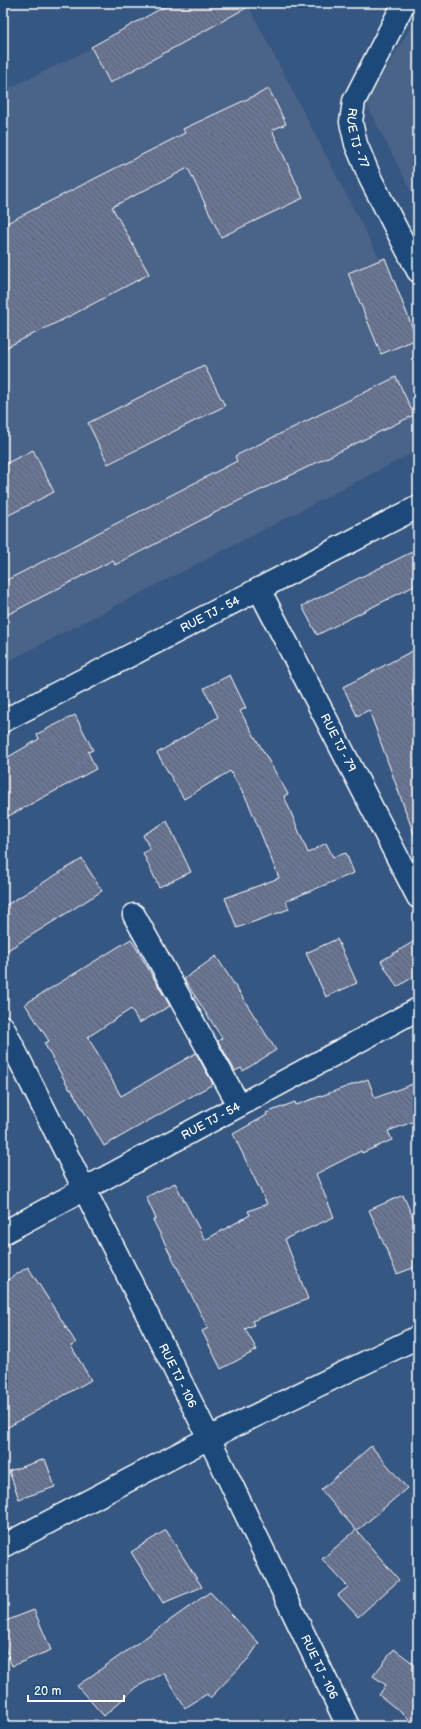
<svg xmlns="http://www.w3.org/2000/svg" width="421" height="1729" font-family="'Balsamiq Sans',sans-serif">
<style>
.built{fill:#4a6389}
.building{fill:url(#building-back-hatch);stroke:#fff}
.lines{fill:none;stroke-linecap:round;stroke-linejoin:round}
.minor-casing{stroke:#fff;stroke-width:25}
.minor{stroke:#1f4a7a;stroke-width:22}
.labels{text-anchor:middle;stroke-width:3.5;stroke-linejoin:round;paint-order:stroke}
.street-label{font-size:12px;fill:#fff;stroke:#1f4a7a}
</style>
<defs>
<pattern id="building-back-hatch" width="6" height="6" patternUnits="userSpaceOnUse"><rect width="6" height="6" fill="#6b7694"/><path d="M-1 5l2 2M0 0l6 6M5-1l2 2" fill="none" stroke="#5c6170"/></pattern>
</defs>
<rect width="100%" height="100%" fill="#365782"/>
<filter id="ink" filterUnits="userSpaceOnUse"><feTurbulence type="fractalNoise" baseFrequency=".025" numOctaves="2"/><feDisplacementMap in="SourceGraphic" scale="8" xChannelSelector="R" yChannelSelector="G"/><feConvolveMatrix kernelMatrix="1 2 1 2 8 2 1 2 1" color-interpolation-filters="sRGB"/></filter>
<g filter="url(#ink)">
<g class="built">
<polygon points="186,3 247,3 418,333 418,450 3,664 3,91"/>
<polygon points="418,15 418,205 366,103"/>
</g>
<g class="building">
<polygon points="171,3 255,3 110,83 91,47"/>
<polygon points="269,89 286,124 272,130 303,198 221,237 188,168 112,207 149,274 72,315 3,349 3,225 185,133 183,129"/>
<polygon points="385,258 417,339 381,354 348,273"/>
<polygon points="204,365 225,406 108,464 88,423"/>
<polygon points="396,377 414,415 228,506 115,565 113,560 3,617 3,582 237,461 235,456"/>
<polygon points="33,450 54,492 3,518 3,465"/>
<polygon points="418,549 418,584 317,635 302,606"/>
<polygon points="418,648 418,684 412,687 418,723 418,837 415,837 369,710 357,716 343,687"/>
<polygon points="230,675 246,708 240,711 288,794 284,796 308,853 326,843 333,857 346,853 354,873 286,901 289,909 237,928 225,898 279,878 248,802 230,771 184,799 157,753 218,717 204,688"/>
<polygon points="75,715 93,750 88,752 96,769 3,819 3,760 39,739 37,734"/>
<polygon points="167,821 191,872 159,887 143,853 150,849 143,835"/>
<polygon points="82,859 102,891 3,953 3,907"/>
<polygon points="131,939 170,1006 139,1023 131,1009 88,1037 121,1096 196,1053 213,1084 104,1146 71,1089 70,1090 44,1043 49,1041 25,1004"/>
<polygon points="337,939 357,983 326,997 306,953"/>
<polygon points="418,939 418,974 397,987 381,961"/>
<polygon points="216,956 276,1050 243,1071 241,1068 235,1071 218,1041 222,1038 184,979"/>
<polygon points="368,1079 375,1098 418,1082 418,1120 388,1131 392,1140 362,1153 361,1151 316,1174 334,1217 285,1239 308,1299 252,1321 254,1325 245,1329 257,1350 221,1369 202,1331 208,1328 153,1220 156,1219 146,1197 175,1183 205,1240 250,1215 248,1211 267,1204 233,1134 267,1115 266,1113 295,1102 296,1105"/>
<polygon points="403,1195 418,1229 418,1266 397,1274 369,1210"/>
<polygon points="28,1267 76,1343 71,1346 91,1380 3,1430 3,1283"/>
<polygon points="371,1446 407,1488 357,1531 399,1580 358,1617 338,1595 348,1587 322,1559 356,1530 321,1490"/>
<polygon points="45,1459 55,1487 19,1499 9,1471"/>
<polygon points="166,1530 202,1587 163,1603 131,1552"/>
<polygon points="210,1592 259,1643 249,1658 210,1698 207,1694 185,1708 164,1673 136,1687 104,1716 77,1686"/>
<polygon points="34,1610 51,1650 12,1666 3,1643 3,1622"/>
<polygon points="394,1649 418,1667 418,1726 379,1695 386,1685 373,1676"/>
</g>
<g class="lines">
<defs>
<g id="minor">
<path id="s1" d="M404,3l-50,98 -3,21 5,22 15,36 47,91"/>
<path id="s2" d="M259,589l159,308"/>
<path id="s3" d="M3,721l415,-214"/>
<polyline points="134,915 239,1105"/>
<path id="s4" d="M3,1027l206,411 139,288"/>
<path id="s5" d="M3,1233l415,-224"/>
<polyline points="3,1546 209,1438 418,1337"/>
</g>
</defs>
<use href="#minor" class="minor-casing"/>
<use href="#minor" class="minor"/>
</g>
</g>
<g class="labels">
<g class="street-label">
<text dy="4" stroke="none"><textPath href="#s1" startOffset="148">RUE TJ - 77</textPath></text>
<text dy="4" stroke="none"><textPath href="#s3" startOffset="233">RUE TJ - 54</textPath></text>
<text dy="4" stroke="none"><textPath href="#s2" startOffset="173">RUE TJ - 79</textPath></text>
<text dy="4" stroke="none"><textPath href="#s5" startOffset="236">RUE TJ - 54</textPath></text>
<text dy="4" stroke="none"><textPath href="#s4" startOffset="390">RUE TJ - 106</textPath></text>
<text dy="4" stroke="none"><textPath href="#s4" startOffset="714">RUE TJ - 106</textPath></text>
</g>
</g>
<rect width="421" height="1729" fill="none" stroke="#1f4a7a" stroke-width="16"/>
<rect x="8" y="8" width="405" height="1713" fill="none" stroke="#fff" stroke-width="1.5" filter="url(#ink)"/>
<path d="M28 1695v6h96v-6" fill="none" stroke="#ffffff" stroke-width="2"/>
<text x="34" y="1695" font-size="12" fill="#ffffff" stroke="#1f4a7a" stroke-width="3" paint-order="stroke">20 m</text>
</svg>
